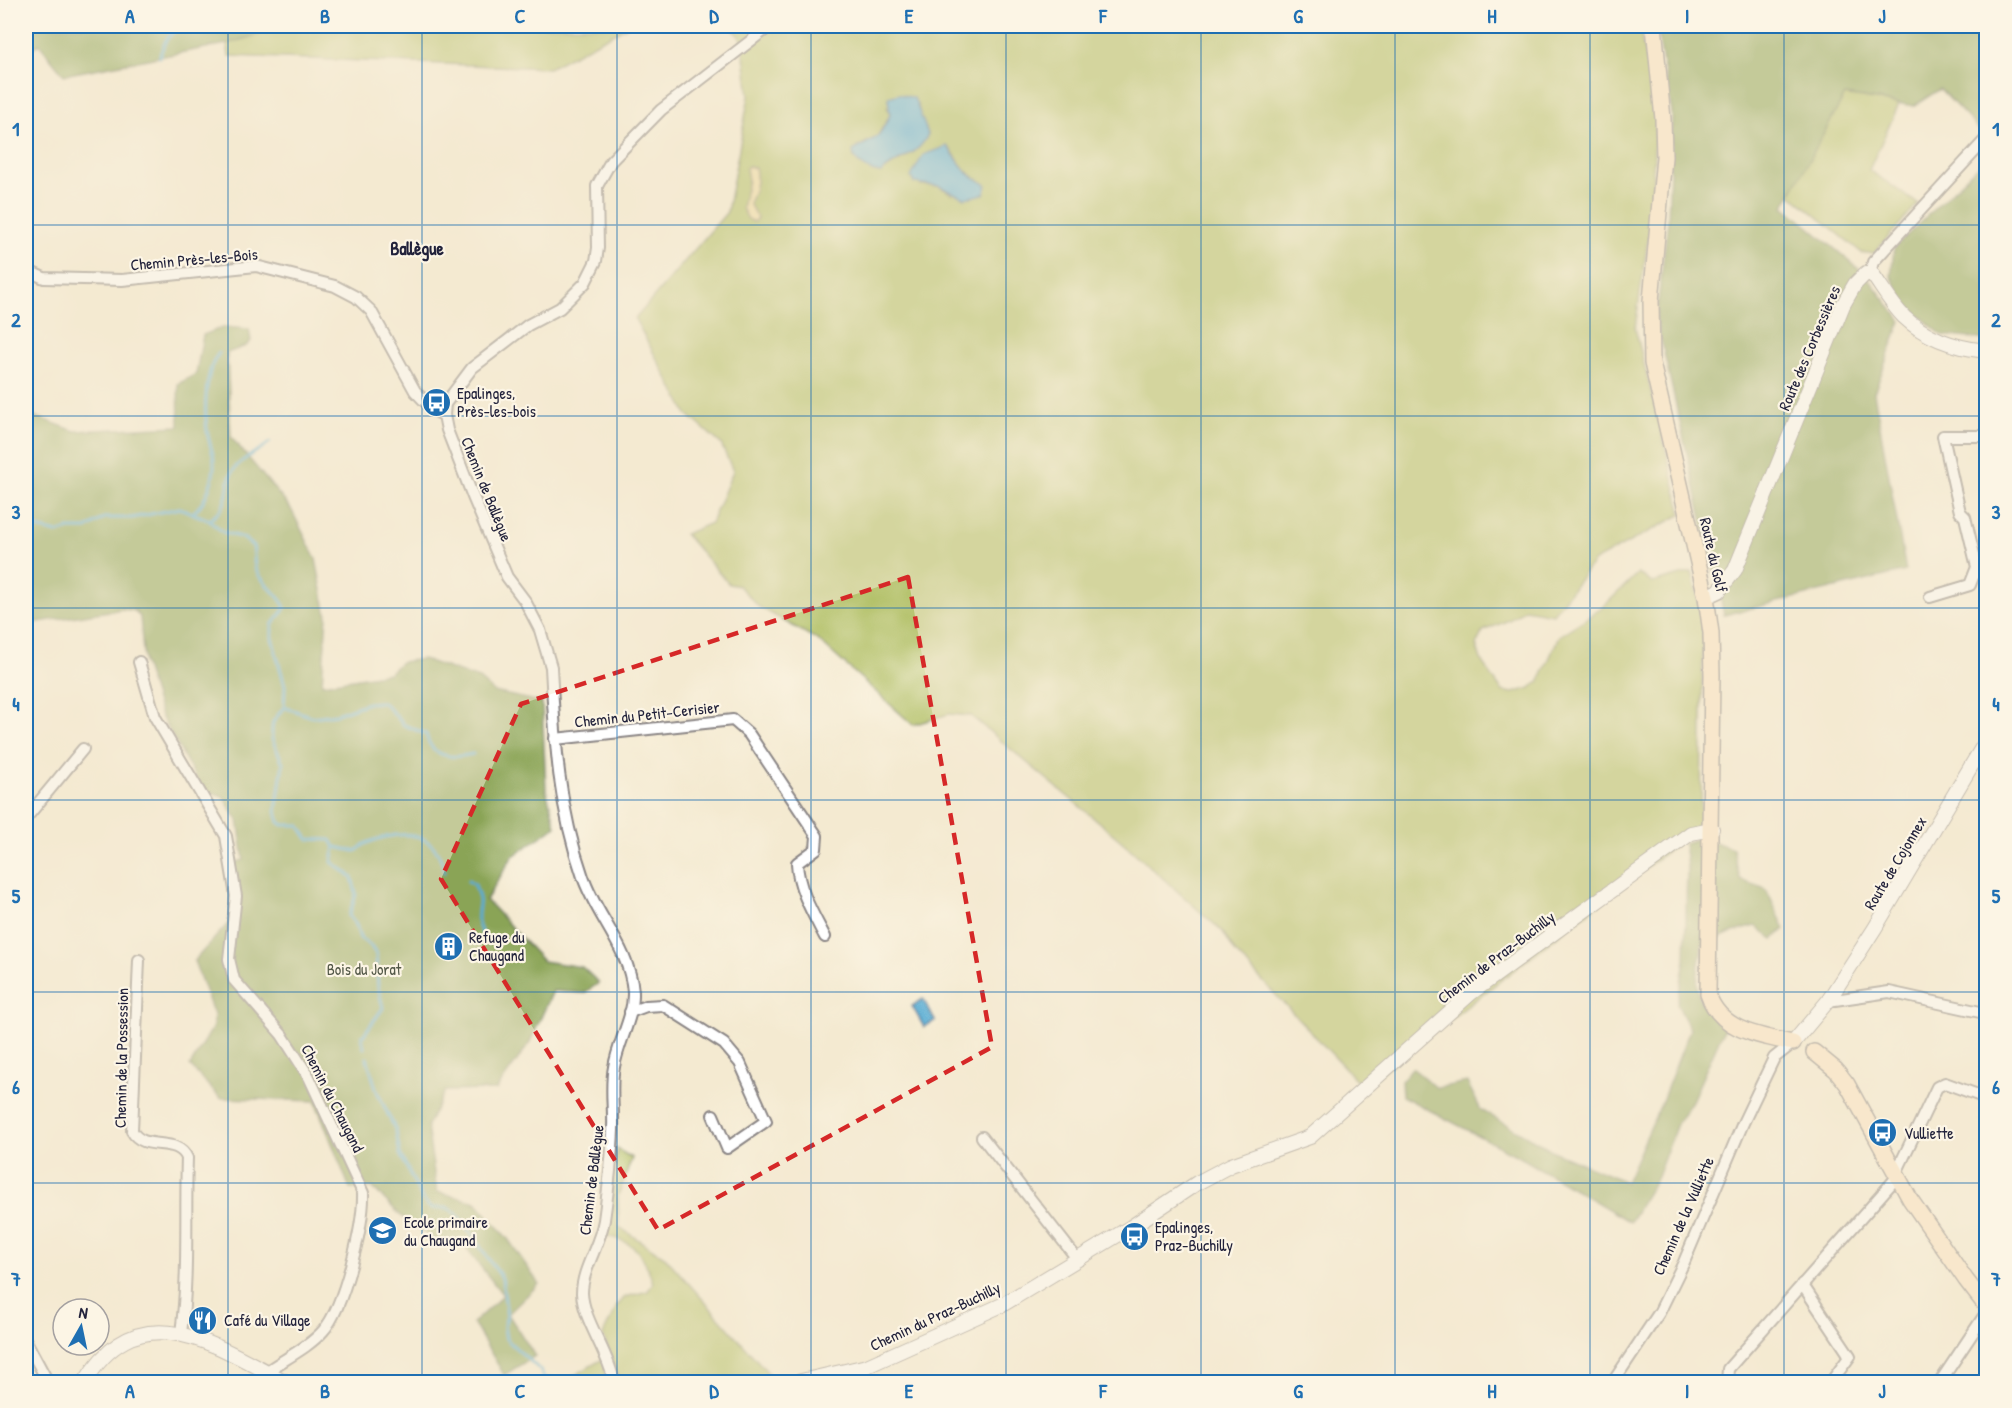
<svg xmlns="http://www.w3.org/2000/svg" width="2012" height="1408" font-family="'Patrick Hand',sans-serif">
<style>
.green{fill:#adbd60;stroke:#68704e;stroke-width:1.5;fill-rule:evenodd}
.forest{fill:#8aa456;stroke:#566348;stroke-width:1.5}
.sand{fill:#eeda9e;stroke:#887e6c;stroke-width:1.5}
.water{fill:#57acd4;stroke:#3c6788;stroke-width:1.5}
.lines{fill:none;stroke-linecap:round;stroke-linejoin:round}
.stream{stroke:#57acd4;stroke-width:3}
.minor-casing{stroke:#8b8686;stroke-width:14}
.tertiary-casing{stroke:#8b8686;stroke-width:16}
.secondary-casing{stroke:#8b8686;stroke-width:18}
.minor{stroke:#fff;stroke-width:10}
.tertiary{stroke:#fff;stroke-width:14}
.secondary{stroke:#fde5c5;stroke-width:15}
.marked{fill:none;stroke:#d62828;stroke-width:4.5;stroke-dasharray:12 8;stroke-linejoin:round}
.grid{fill:none;stroke:#1f6fb2;stroke-width:1.5;stroke-opacity:0.55}
.labels{text-anchor:middle;stroke-width:4.5;stroke-linejoin:round;paint-order:stroke}
.street-label{font-size:16px;fill:#22223b;stroke:#fcf5e5}
.poi-label{font-size:16px;fill:#22223b;stroke:#fcf5e5;text-anchor:start}
.park-label{font-size:16px;fill:#535848;stroke:#fcf5e5}
.neighbourhood-label{font-size:18px;font-weight:bold;fill:#22223b;stroke:#fcf5e5}
.neatline{fill:none;stroke:#1f6fb2;stroke-width:2}
.grid-label{font-size:20px;text-anchor:middle;font-weight:bold;fill:#1f6fb2}
</style>
<rect width="100%" height="100%" fill="#fcf5e5"/>
<filter id="ink" filterUnits="userSpaceOnUse"><feTurbulence type="fractalNoise" baseFrequency=".0167" numOctaves="2"/><feDisplacementMap in="SourceGraphic" scale="12" xChannelSelector="R" yChannelSelector="G"/><feConvolveMatrix kernelMatrix="1 2 1 2 8 2 1 2 1" color-interpolation-filters="sRGB"/></filter>
<filter id="wash" filterUnits="userSpaceOnUse"><feTurbulence type="fractalNoise" baseFrequency=".008" numOctaves="4" result="noise"/><feDisplacementMap in="SourceGraphic" scale="24" xChannelSelector="R" yChannelSelector="G"/><feGaussianBlur stdDeviation="1.35" result="paint"/><feColorMatrix in="noise" values="0 0 0 0 0 0 0 0 0 0 0 0 0 0 0 0 0 1.4 0 .05"/><feComposite in="paint" operator="in"/></filter>
<g filter="url(#wash)">
<rect width="100%" height="100%" fill="#f4ead1"/>
<g class="green">
<polygon points="286,26 628,26 549,68 229,56 227,44"/>
<path d="M730,26h912v15l14,70 -5,108 -16,109 47,186 -88,47 -41,53 -28,-5 -16,11 -26,11 -7,14 6,17 20,29 11,2 17,-5 9,-6 20,-46 43,-28 36,-35 14,10 40,-11 11,48 -2,205 -338,262 -128,-135 -12,-20 -103,-92 -149,-124 -22,-2 -36,11 -95,-85 -59,-33 -20,-21 -10,-2 -44,-50 26,-11 22,-52 -12,-27 -34,-30 -52,-95 92,-107 22,-116 -7,-56zM918,105l2,12 8,17c-10,23 -30,24 -47,39 -10,-1 -21,-8 -28,-16l4,-10 20,-10 13,-22 -3,-8zM947,146c11,9 11,21 28,32l-23,16 -13,-8 -18,-1z"/>
<polygon points="1844,95 1899,104 1869,170 1918,204 1874,253 1862,253 1790,194"/>
<path d="M617,1149l15,9 -14,38 1,31 47,31 106,119 -24,5h-129l-16,-47 14,-29 8,-9 23,-6 5,-8c-9,-28 -15,-40 -46,-47z"/>
<polygon points="604,1358 606,1382 572,1382 572,1377"/>
</g>
<g class="forest">
<polygon points="26,26 286,26 227,44 64,75 39,44 26,52"/>
<polygon points="1659,26 1986,26 1986,132 1984,135 1940,89 1914,106 1845,95 1784,206 1866,275 1901,321 1874,393 1906,571 1724,615 1656,318 1668,221 1672,113 1659,41"/>
<polygon points="1986,158 1986,340 1942,335 1906,304 1891,276 1894,248"/>
<polygon points="224,327 249,329 251,341 246,346 227,353 231,437 291,509 316,559 327,616 322,684 389,673 401,662 423,659 479,679 494,692 542,702 546,790 556,826 512,857 486,900 543,961 582,967 599,983 584,993 553,991 529,1044 496,1090 445,1091 427,1126 437,1192 476,1202 508,1239 539,1284 508,1314 535,1356 504,1375 473,1323 503,1295 466,1248 436,1241 401,1216 372,1187 350,1189 315,1101 220,1098 190,1066 213,1027 214,1015 194,961 233,918 229,864 244,860 238,820 223,797 202,789 161,716 144,663 140,617 135,611 123,609 26,624 26,413 75,431 179,426 178,384 196,374 203,335"/>
<path d="M1702,837l31,12 7,31 26,9 19,40 -12,10 -18,-13 -22,6 -31,13c-6,41 -12,55 22,84l-32,72 -15,23 -20,53 -27,45 -105,-62 -123,-64 -1,-15 11,-13 25,20 30,-6 14,28 72,41 73,31 34,-76 30,-77 -13,-25 8,-44 2,-94 -3,-23z"/>
</g>
<path class="sand" d="M748,166l7,2c3,11 -1,25 -6,35l8,15 -3,4 -6,-3 -6,-11 6,-28 -2,-12z"/>
<g class="water">
<path d="M899,94l15,4 14,36c-10,23 -31,23 -47,39 -11,-1 -28,-10 -28,-22l24,-14 5,-7 8,-15 -2,-18z"/>
<polygon points="947,146 967,173 987,185 984,194 965,198 939,186 914,183 911,177 923,155"/>
<polygon points="923,999 935,1021 924,1027 912,1006"/>
</g>
<g class="lines">
<g class="stream">
<polyline points="159,57 166,40 178,26"/>
<path d="M194,512c12,-10 21,-34 20,-51 -1,-10 -6,-21 -7,-31 -3,-22 -2,-60 12,-77"/>
<path d="M209,520c27,-18 12,-36 27,-53 9,-11 23,-15 34,-25"/>
<path d="M26,529l11,-1 20,5 12,-4h17l18,-11h28l48,-10 29,12 14,12 20,6 10,8c2,7 0,16 3,24 7,15 25,25 29,38l-13,17v13l13,48 -1,21 -11,15 -1,7v10l11,24 -7,48 3,11 4,3h16l9,14 23,1 4,7 -3,15 20,15 4,17 -7,22 7,9 4,13 10,7 6,9 2,33 5,21 -21,29 2,11"/>
<path d="M284,707l29,10 24,-3 31,-11 12,-1 6,3 18,20 22,9c5,24 27,25 47,20"/>
<path d="M335,847l20,4c6,-2 6,-6 12,-8 33,-13 70,-15 77,29"/>
<path d="M468,881l7,4c1,6 6,14 4,20 -3,18 -1,22 8,38"/>
<polyline points="367,1058 376,1089 396,1131 400,1154 423,1200 430,1208 448,1208 457,1214 502,1278 507,1316 504,1326 506,1339 540,1370 544,1378 559,1380"/>
</g>
</g>
</g>
<g filter="url(#ink)">
<g class="lines">
<defs>
<g id="minor">
<polyline points="26,270 44,278 122,280 256,266 335,286 356,297 371,311 415,391 434,411 444,415"/>
<polyline points="1870,273 1873,262 1986,139"/>
<polyline points="1930,597 1970,585 1977,567 1965,517 1960,512 1943,436 1986,436"/>
<path d="M139,662l16,55 71,119 10,60 -7,63 5,21 48,55 27,42 54,116c1,31 -19,115 -40,138 -15,17 -39,28 -57,41"/>
<path d="M555,739l178,-19 16,14 68,102 -1,13 -19,14c1,26 16,51 28,74"/>
<polyline points="26,818 83,749"/>
<path d="M139,960l-7,171c12,22 45,4 55,27 -2,58 2,117 -6,175"/>
<polyline points="1828,1001 1889,992 1980,1012 1986,1011"/>
<polyline points="630,1012 646,1006 663,1005 724,1044 740,1063 766,1121 727,1148 713,1115"/>
<polyline points="982,1137 1078,1260"/>
<polyline points="1896,1173 1937,1087 1945,1083 1986,1098"/>
<polyline points="1802,1284 1850,1356 1831,1382"/>
<polyline points="26,1341 48,1382"/>
<path d="M614,1382c-5,-29 -31,-62 -32,-89 0,-24 18,-48 22,-73 4,-29 8,-61 9,-90 1,-20 -3,-44 1,-63 4,-25 20,-50 19,-75 -3,-43 -37,-76 -50,-115 -25,-72 -28,-135 -32,-210l-11,-37 -15,-29 -18,-24 -34,-80 -26,-67 -3,-15 1,-11 27,-36 56,-43 32,-17 25,-25 11,-22 2,-13 -1,-62 14,-25 50,-51 109,-84"/>
<polyline points="1613,1382 1659,1313 1684,1262 1743,1123 1774,1058 1793,1043"/>
<polyline points="1727,1382 1728,1369 1898,1176"/>
<polyline points="1940,1382 1986,1313"/>
</g>
<g id="tertiary">
<path d="M1706,597l13,-6 16,-21 108,-265 12,-21 11,-11 7,2c10,14 19,30 31,42 22,21 53,31 82,34"/>
<polyline points="1793,1043 1828,1001 1875,928 1986,741"/>
<path d="M85,1382c54,-92 133,-35 201,0"/>
<polyline points="797,1382 867,1366 1002,1305 1131,1227 1197,1183 1231,1165 1310,1137 1471,993 1691,833 1712,829"/>
</g>
<g id="secondary">
<path d="M1654,26l9,93 1,38 -13,144 1,62 54,234 5,36 1,42 -4,319c12,37 52,42 85,49"/>
<polyline points="1814,1052 1836,1070 1847,1084 1910,1199 1966,1280 1986,1306"/>
</g>
</defs>
<use href="#minor" class="minor-casing"/>
<use href="#tertiary" class="tertiary-casing"/>
<use href="#secondary" class="secondary-casing"/>
<use href="#minor" class="minor"/>
<use href="#tertiary" class="tertiary"/>
<use href="#secondary" class="secondary"/>
</g>
</g>
<path d="M0 0H2012V1408H0ZM908,577l84,470 -334,183 -217,-351 80,-175z" fill="#f4ead1" fill-opacity=".55" fill-rule="evenodd"/>
<path class="marked" d="M908,577l84,470 -334,183 -217,-351 80,-175z"/>
<path class="grid" d="M228,26v1356M422,26v1356M617,26v1356M811,26v1356M1006,26v1356M1201,26v1356M1395,26v1356M1590,26v1356M1784,26v1356M26,225h1960M26,416h1960M26,608h1960M26,800h1960M26,992h1960M26,1183h1960"/>
<defs>
<symbol id="bus-disc" viewBox="-11 -11 22 22"><circle r="9.5" fill="#1f6fb2" stroke="#fcf5e5"/><path d="M-5-6H5V4H4V6H2V4H-2V6H-4V4H-5ZM-3.5-4V0h7V-4ZM-3.5 1.2v1.5H-2V1.2ZM2 1.2v1.5H3.5V1.2Z" fill="#fff"/></symbol>
<symbol id="building-disc" viewBox="-11 -11 22 22"><circle r="9.5" fill="#1f6fb2" stroke="#fcf5e5"/><path d="M-4-6H4V6H1V3H-1V6H-4ZM-2.5-4.3h1.7v1.8h-1.7ZM.8-4.3h1.7v1.8H.8ZM-2.5-1h1.7V.8h-1.7ZM.8-1h1.7V.8H.8Z" fill="#fff"/></symbol>
<symbol id="school-disc" viewBox="-11 -11 22 22"><circle r="9.5" fill="#1f6fb2" stroke="#fcf5e5"/><path d="M0-5L7-2L0 1L-7-2ZM-4 1L0 2.5L4 1V4Q0 6-4 4Z" fill="#fff"/></symbol>
<symbol id="restaurant-disc" viewBox="-11 -11 22 22"><circle r="9.5" fill="#1f6fb2" stroke="#fcf5e5"/><path d="M-5-6h1v4h1v-4h1v4h1v-4h1v5L-1.5 .5V6h-2V.5L-5-1ZM5-6V6H3V1.5H1.5Q1.5-4 5-6Z" fill="#fff"/></symbol>
</defs>
<g fill-rule="evenodd">
<use href="#bus-disc" x="420" y="386" width="33" height="33"/>
<use href="#building-disc" x="432" y="930" width="33" height="33"/>
<use href="#bus-disc" x="1866" y="1116" width="33" height="33"/>
<use href="#school-disc" x="366" y="1214" width="33" height="33"/>
<use href="#bus-disc" x="1118" y="1220" width="33" height="33"/>
<use href="#restaurant-disc" x="186" y="1304" width="33" height="33"/>
</g>
<g class="labels">
<g class="street-label">
<text transform="translate(194 259) rotate(-5)" y="6">Chemin Près-les-Bois</text>
<text transform="translate(1809 348) rotate(-67)" y="6">Route des Corbessières</text>
<text transform="translate(487 489) rotate(68)" y="6">Chemin de Ballègue</text>
<text transform="translate(1714 555) rotate(77)" y="6">Route du Golf</text>
<text transform="translate(647 714) rotate(-6)" y="6">Chemin du Petit-Cerisier</text>
<text transform="translate(1895 863) rotate(-59)" y="6">Route de Cojonnex</text>
<text transform="translate(1496 957) rotate(-37)" y="6">Chemin de Praz-Buchilly</text>
<text transform="translate(121 1058) rotate(-89)" y="6">Chemin de la Possession</text>
<text transform="translate(333 1098) rotate(63)" y="6">Chemin du Chaugand</text>
<text transform="translate(591 1180) rotate(-83)" y="6">Chemin de Ballègue</text>
<text transform="translate(1683 1216) rotate(-66)" y="6">Chemin de la Vulliette</text>
<text transform="translate(935 1316) rotate(-25)" y="6">Chemin du Praz-Buchilly</text>
</g>
<g class="poi-label">
<text x="457" y="399">Epalinges,<tspan x="457" dy="18">Près-les-bois</tspan></text>
<text x="469" y="943">Refuge du<tspan x="469" dy="18">Chaugand</tspan></text>
<text x="1904" y="1139">Vulliette</text>
<text x="404" y="1228">Ecole primaire<tspan x="404" dy="18">du Chaugand</tspan></text>
<text x="1155" y="1233">Epalinges,<tspan x="1155" dy="18">Praz-Buchilly</tspan></text>
<text x="224" y="1326">Café du Village</text>
</g>
<g class="park-label">
<text x="364" y="975">Bois du Jorat</text>
</g>
<g class="neighbourhood-label">
<text x="417" y="255">Ballègue</text>
</g>
</g>
<rect width="2012" height="1408" fill="none" stroke="#fcf5e5" stroke-width="66"/>
<g transform="translate(81 1327) rotate(9)"><circle r="28" fill="#fcf5e5" stroke="#a5a1a1" stroke-width="1.5"/>
<path d="M0-4.5L10 22L0 15L-10 22Z" fill="#1f6fb2"/>
<text y="-9" font-size="16" font-weight="bold" text-anchor="middle" fill="#22223b">N</text>
</g>
<rect x="33" y="33" width="1946" height="1342" class="neatline"/>
<g class="grid-label">
<text x="130" y="23">A</text>
<text x="325" y="23">B</text>
<text x="520" y="23">C</text>
<text x="714" y="23">D</text>
<text x="909" y="23">E</text>
<text x="1103" y="23">F</text>
<text x="1298" y="23">G</text>
<text x="1492" y="23">H</text>
<text x="1687" y="23">I</text>
<text x="1882" y="23">J</text>
<text x="16" y="136">1</text>
<text x="1996" y="136">1</text>
<text x="16" y="327">2</text>
<text x="1996" y="327">2</text>
<text x="16" y="519">3</text>
<text x="1996" y="519">3</text>
<text x="16" y="711">4</text>
<text x="1996" y="711">4</text>
<text x="16" y="903">5</text>
<text x="1996" y="903">5</text>
<text x="16" y="1094">6</text>
<text x="1996" y="1094">6</text>
<text x="16" y="1286">7</text>
<text x="1996" y="1286">7</text>
<text x="130" y="1398">A</text>
<text x="325" y="1398">B</text>
<text x="520" y="1398">C</text>
<text x="714" y="1398">D</text>
<text x="909" y="1398">E</text>
<text x="1103" y="1398">F</text>
<text x="1298" y="1398">G</text>
<text x="1492" y="1398">H</text>
<text x="1687" y="1398">I</text>
<text x="1882" y="1398">J</text>
</g>
</svg>
